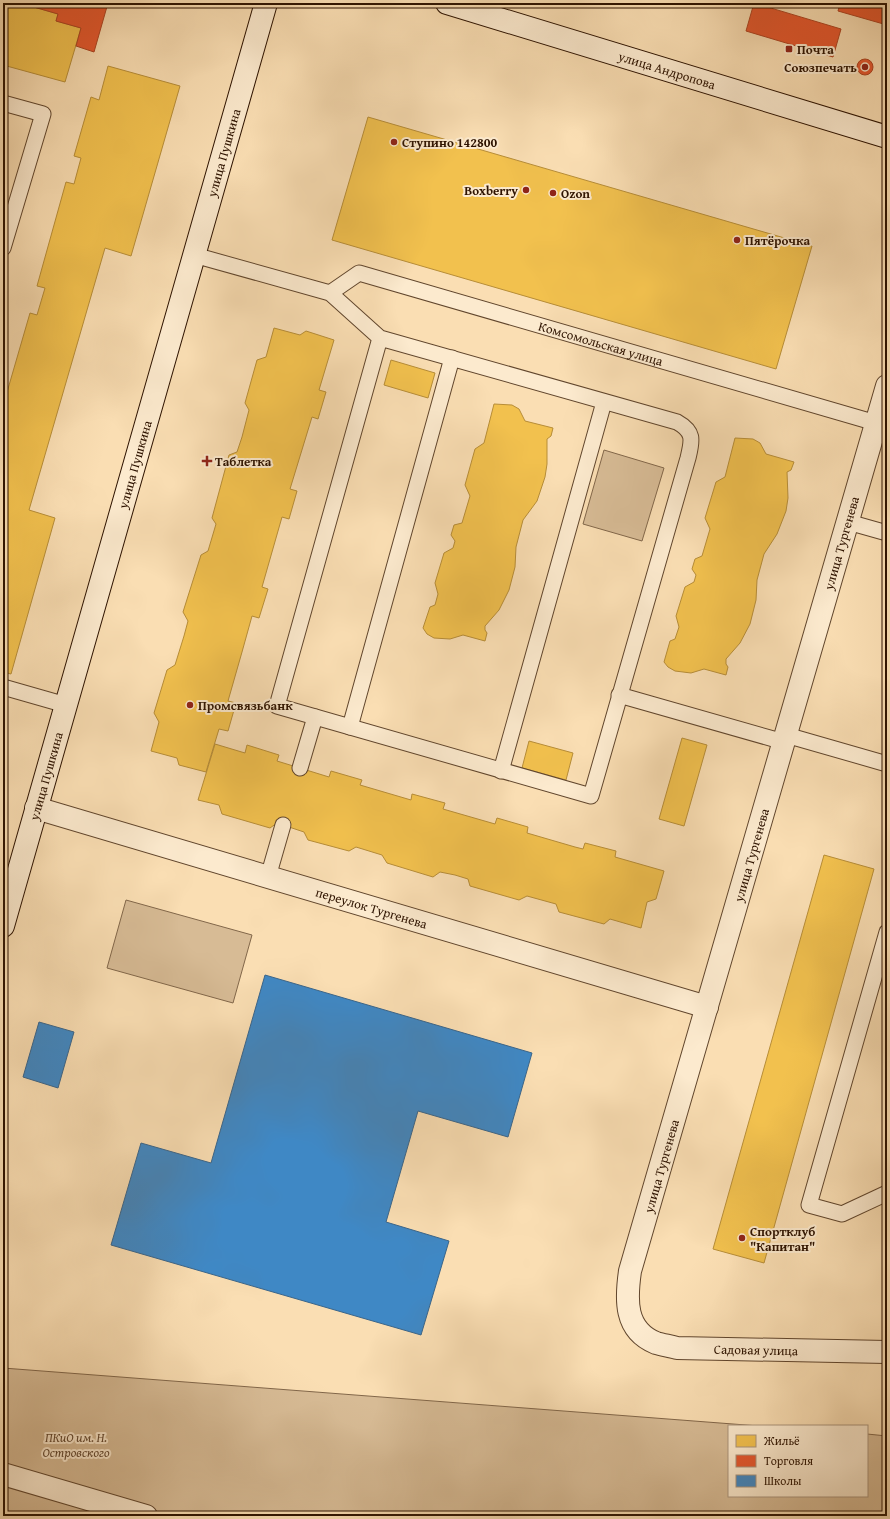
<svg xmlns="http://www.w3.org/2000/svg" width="890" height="1519" font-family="'Gentium Book Plus',serif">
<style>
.green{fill:#d7bb95;stroke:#82674a}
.homes{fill:#f2c14e;stroke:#b78d37}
.shops{fill:#e4572e;stroke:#ad4320}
.schools{fill:#3f88c5;stroke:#3a658a}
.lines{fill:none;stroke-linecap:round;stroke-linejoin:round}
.lane-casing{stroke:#61462d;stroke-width:17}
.street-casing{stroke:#61462d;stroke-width:24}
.secondary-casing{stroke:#2e1300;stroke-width:24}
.lane{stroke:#fceace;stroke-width:15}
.street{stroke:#fceace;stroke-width:22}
.secondary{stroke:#fceace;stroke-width:22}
.poi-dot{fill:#8f2418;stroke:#fceace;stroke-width:1.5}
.labels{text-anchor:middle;stroke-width:4;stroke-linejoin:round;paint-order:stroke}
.poi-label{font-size:13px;font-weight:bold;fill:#2e1300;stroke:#fceace;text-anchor:start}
.street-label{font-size:13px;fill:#2e1300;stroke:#fceace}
.park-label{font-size:13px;font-style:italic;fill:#61452d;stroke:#fceace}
</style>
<rect width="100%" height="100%" fill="#fadeb3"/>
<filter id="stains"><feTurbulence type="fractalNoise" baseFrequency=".005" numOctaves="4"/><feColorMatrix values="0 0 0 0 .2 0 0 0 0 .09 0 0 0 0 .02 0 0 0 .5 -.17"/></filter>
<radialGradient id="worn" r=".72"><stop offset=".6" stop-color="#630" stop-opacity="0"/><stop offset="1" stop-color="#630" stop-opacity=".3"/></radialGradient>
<g class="green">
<polygon points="604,450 664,468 642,541 583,524"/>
<polygon points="126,900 252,935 233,1003 107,968"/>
<polygon points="3,1368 759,1426 729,1426 729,1496 867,1496 867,1434 887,1436 887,1516 3,1516"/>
</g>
<g class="homes">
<polygon points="3,3 20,3 58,14 56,21 81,28 65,82 3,65"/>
<polygon points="108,66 180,86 131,256 105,248 29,510 55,518 11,674 3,672 3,433 7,419 3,418 3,406 30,313 37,315 45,288 37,286 66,182 74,184 81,158 74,156 91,97 99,100"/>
<polygon points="368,117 812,246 776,369 332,240"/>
<polygon points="274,328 300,335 306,331 334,340 319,390 326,392 318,419 312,417 290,489 297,491 289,519 282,517 262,587 268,589 259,618 252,616 242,652 228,701 236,703 228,731 219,729 206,772 179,765 177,758 151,751 159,722 154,713 167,670 175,665 184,636 188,621 183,612 201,555 208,551 216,524 212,518 229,455 237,452 242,437 249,410 245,403 257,360 266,357"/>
<polygon points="391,360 435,373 428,398 384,385"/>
<polygon points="494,404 512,405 519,409 525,421 553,428 551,436 547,439 547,464 545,477 537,501 523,520 516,547 515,567 509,590 499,610 485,626 485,630 487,633 485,641 463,635 450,639 434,638 427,634 423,628 430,607 435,605 438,594 435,583 444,553 453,548 455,541 451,535 454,525 462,523 470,496 465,485 475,449 484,443"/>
<polygon points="735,438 753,439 760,443 766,454 794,462 791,470 787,472 788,498 786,511 777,534 764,554 757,580 756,600 750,624 740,643 726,659 726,664 728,667 726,675 704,669 691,673 675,671 668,667 664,662 670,641 675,639 679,627 676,616 685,587 694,582 696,575 692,569 695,559 702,556 710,529 705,518 716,482 725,477"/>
<polygon points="682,738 707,745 684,826 659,819"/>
<polygon points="529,741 573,753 566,780 522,768"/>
<polygon points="215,744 245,753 247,745 279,755 277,761 329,777 331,771 362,780 360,785 411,800 412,794 445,803 443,809 495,824 497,818 528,827 527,833 575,847 583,849 585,843 616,851 615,857 664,871 656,899 647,902 641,928 610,919 604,924 559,912 556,904 527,896 519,900 470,886 468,879 455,875 440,872 433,877 387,863 382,855 356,847 349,851 308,840 304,832 277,823 270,828 222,814 219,805 198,800"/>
<polygon points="824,855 874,869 764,1263 713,1249"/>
</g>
<g class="shops">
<polygon points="20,3 108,3 94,52 76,46 81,28 56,21 58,14"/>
<polygon points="754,3 841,29 833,57 746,31"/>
<polygon points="840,3 887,3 887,25 838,11"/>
<circle cx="865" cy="67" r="8"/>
</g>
<g class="schools">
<polygon points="265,975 532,1053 508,1137 418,1111 386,1222 449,1241 421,1335 111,1245 141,1143 211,1163"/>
<polygon points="39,1022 74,1032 58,1088 23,1077"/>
</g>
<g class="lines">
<defs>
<g id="lane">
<polyline points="3,103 43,114 3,248"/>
<path d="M194,255l136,38 50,45 297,84c18,10 15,19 11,36l-97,338 -314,-90 103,-368"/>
<path id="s1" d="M330,293l29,-20 517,150"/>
<polyline points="848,522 887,533"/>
<polyline points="3,687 66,705"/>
<polyline points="619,695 784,742"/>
<polyline points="350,727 452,358"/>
<polyline points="786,735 887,764"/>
<polyline points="300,768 315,717"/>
<polyline points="501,771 604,402"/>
<polyline points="268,877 283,825"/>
<polyline points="887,932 809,1205 842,1214 887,1193"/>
</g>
<g id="street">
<path id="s2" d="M887,386l-257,885c-4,28 -6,59 26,72 7,2 14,3 21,5l210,4"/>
<path id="s3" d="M36,808l671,199"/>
<polyline points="3,1474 146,1516"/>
</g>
<g id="secondary">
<path id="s4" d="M447,3l440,134"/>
<path id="s5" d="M3,926l263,-923"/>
</g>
</defs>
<use href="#lane" class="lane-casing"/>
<use href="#street" class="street-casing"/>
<use href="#secondary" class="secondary-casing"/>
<use href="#lane" class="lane"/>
<use href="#street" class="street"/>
<use href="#secondary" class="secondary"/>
</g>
<g class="poi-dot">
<rect x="785" y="45" width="8" height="8" rx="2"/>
<circle cx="865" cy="67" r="4"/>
<circle cx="394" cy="142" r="4"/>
<circle cx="526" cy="190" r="4"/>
<circle cx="553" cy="193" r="4"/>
<circle cx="737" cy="240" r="4"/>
<path d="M205 455h4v4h4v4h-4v4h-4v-4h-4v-4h4z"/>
<circle cx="190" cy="705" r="4"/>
<circle cx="742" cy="1238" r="4"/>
</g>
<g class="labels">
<g class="poi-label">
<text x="797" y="54">Почта</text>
<text x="857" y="72" text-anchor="end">Союзпечать</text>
<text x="402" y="147">Ступино 142800</text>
<text x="518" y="195" text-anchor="end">Boxberry</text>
<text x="561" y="198">Ozon</text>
<text x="745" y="245">Пятёрочка</text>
<text x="215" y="466">Таблетка</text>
<text x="198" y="710">Промсвязьбанк</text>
<text x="750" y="1236">Спортклуб<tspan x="750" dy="15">"Капитан"</tspan></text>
</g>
<g class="street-label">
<text dy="5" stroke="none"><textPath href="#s4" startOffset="230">улица Андропова</textPath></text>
<text dy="5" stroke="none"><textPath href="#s5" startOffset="804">улица Пушкина</textPath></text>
<text dy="5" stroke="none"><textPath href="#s1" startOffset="287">Комсомольская улица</textPath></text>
<text dy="5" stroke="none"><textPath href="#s5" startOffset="480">улица Пушкина</textPath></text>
<text transform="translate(841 543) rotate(-74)" y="5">улица Тургенева</text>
<text dy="5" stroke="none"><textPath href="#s5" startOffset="156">улица Пушкина</textPath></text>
<text transform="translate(751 855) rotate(-74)" y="5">улица Тургенева</text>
<text dy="5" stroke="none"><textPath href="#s3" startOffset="350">переулок Тургенева</textPath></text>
<text transform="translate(661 1166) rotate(-74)" y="5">улица Тургенева</text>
<text dy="5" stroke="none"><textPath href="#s2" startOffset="1106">Садовая улица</textPath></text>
</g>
<g class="park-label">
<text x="76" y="1442">ПКиО им. Н.<tspan x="76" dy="15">Островского</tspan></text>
</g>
</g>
<rect width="890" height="1519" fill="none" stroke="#fadeb3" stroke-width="16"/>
<rect x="4" y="4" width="882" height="1511" fill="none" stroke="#2e1300" stroke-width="2"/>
<rect x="8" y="8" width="874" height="1503" fill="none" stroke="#2e1300"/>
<rect x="728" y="1425" width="140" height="72" fill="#fceace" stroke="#aa947c"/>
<rect x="736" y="1435" width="20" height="12" fill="#f2c14e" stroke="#aa947c"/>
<text x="764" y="1445" font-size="12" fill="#2e1300">Жильё</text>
<rect x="736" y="1455" width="20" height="12" fill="#e4572e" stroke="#aa947c"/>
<text x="764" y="1465" font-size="12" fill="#2e1300">Торговля</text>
<rect x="736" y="1475" width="20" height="12" fill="#3f88c5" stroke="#aa947c"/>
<text x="764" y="1485" font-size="12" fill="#2e1300">Школы</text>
<rect width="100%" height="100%" filter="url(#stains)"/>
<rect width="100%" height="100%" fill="url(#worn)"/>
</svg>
